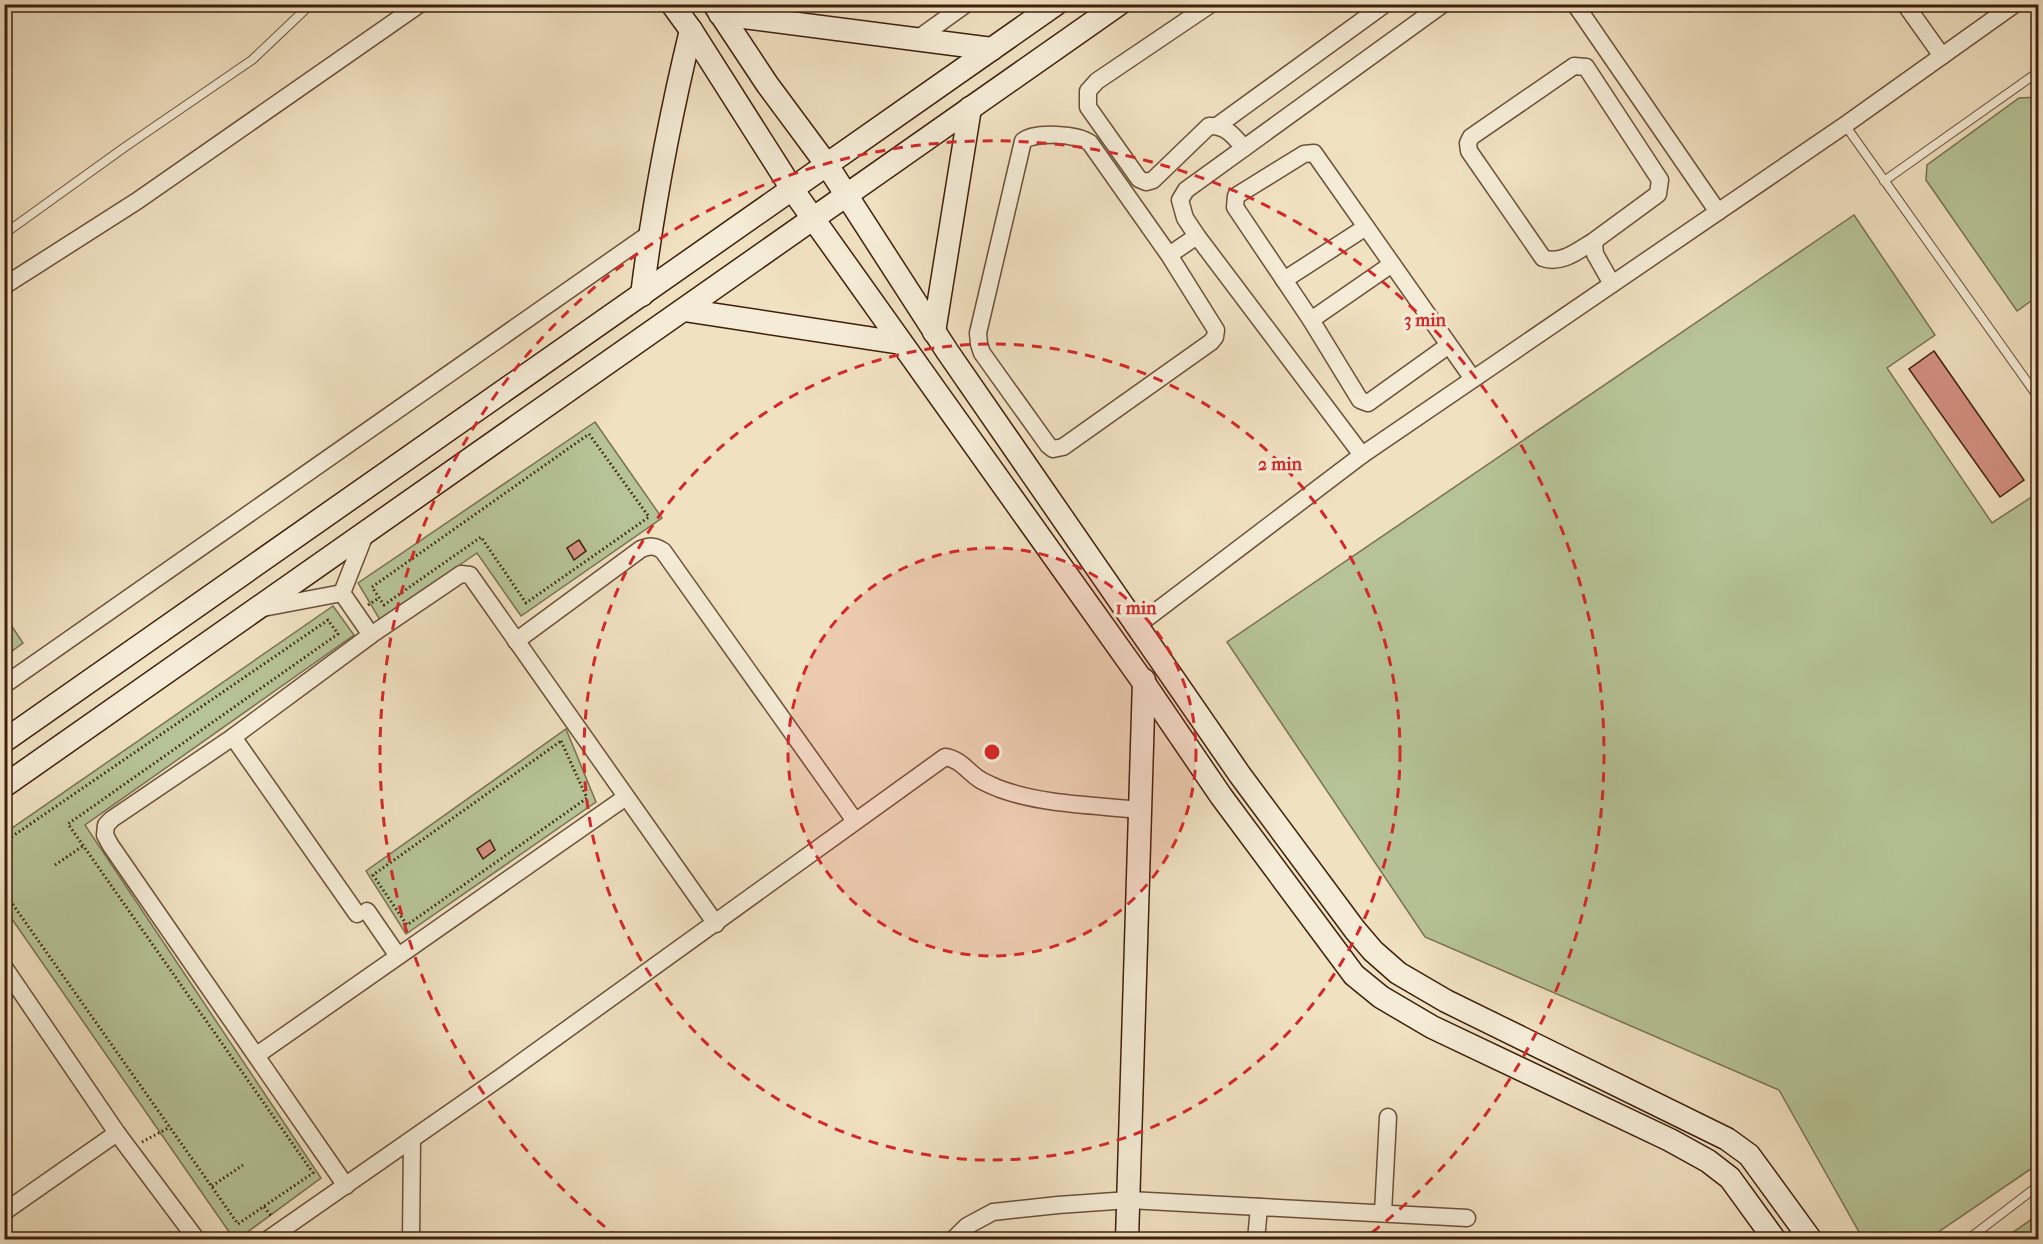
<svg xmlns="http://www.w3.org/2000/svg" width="2043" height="1244" font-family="'IM FELL French Canon',serif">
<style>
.green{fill:#b6c396;stroke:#7a7151;stroke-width:1.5}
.building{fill:#d49082;stroke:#3f1f0c;stroke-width:1.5}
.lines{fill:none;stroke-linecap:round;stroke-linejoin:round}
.lane-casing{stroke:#6b5039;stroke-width:10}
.street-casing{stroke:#6b5039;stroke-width:19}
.secondary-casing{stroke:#3f1f0c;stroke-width:25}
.path{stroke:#3f1f0c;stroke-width:3;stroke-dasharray:1.5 3;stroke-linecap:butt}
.lane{stroke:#f5ecd7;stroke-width:8}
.street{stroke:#f5ecd7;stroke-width:16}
.secondary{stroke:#f5ecd7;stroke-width:22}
.ring{fill:none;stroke:#d62828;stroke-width:3;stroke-dasharray:10 8}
.centre{fill:#d62828;stroke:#f5ecd7;stroke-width:3}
.ring-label{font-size:18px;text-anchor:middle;font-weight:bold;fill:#d62828;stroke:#f5ecd7;stroke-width:6;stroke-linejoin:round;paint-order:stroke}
</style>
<rect width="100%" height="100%" fill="#f0e1c1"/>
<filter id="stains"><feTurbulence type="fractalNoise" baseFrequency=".00333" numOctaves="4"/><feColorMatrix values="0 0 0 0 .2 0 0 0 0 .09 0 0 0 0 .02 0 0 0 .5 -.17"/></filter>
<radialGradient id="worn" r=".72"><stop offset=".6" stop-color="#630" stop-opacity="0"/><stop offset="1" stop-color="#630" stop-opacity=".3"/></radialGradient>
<g class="green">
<polygon points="2038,97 2038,296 2017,311 1926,180 1927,165 2019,98"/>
<polygon points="1854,215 1935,335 1887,368 1992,523 2036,494 2038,497 2038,1164 1928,1239 1863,1239 1779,1090 1425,937 1227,642"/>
<polygon points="595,422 662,518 521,616 477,553 380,620 358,583"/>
<polygon points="333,606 354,635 85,825 321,1178 238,1239 234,1239 5,909 5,833"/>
<polygon points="5,616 23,643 5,656 4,656"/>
<polygon points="566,729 596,802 406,934 366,871"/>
<polygon points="2038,1215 2038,1239 2003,1239"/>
</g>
<g class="building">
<polygon points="1934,351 2024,480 2000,497 1909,369"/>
<polygon points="579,540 586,551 574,560 567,548"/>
<polygon points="490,840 495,850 483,859 477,849"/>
</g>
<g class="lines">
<defs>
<g id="lane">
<polyline points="1845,125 2038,397"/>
<polyline points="1884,181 2038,72"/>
<polyline points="4,234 125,147 252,60 311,4"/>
<polyline points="1967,1240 2038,1186"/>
</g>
<g id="street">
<path d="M1211,4l-114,77 -9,10v16l51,72 7,3 7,-2 56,-54c17,-1 25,10 35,22"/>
<polyline points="1575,4 1718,212"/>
<polyline points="1905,4 1942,56"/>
<polyline points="916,40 966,4"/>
<polyline points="1217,126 1385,4"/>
<path d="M1594,241c-15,9 -33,24 -51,17l-74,-107 -1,-8 3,-6 103,-71 12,1 74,113 -2,14 -64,47 1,13 17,30"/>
<path d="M1169,255l-79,-112c-12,-9 -55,-12 -67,-2l-45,192 1,11 3,9 66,92 5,4 10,-2 148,-105 4,-5 1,-7 -47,-75 28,-19"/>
<polyline points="1284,280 1366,227"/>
<polyline points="4,286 137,201 420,4"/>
<polyline points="1311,320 1392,264"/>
<polyline points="1449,345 1368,403 1360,400 1311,320 1235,207 1236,196 1304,154 1314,153 1473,379"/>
<polyline points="1362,455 1197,236 1185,218 1180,200 1186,190 1443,4"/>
<polyline points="342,593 366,532"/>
<polyline points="342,593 371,635"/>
<polyline points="263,608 342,593"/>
<polyline points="1138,625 1362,455 1845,125 2015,4"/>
<path d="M516,641l125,-92c8,-3 14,-4 22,2l192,270"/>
<polyline points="4,685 649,234"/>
<polyline points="233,737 357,914"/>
<polyline points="367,911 398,956"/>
<polyline points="4,967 117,1133 197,1240"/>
<polyline points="257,1055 626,797"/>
<polyline points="346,1186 111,846 105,835 106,825 112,819 233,737 371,635 461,574 470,575 716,924"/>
<polyline points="4,1212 117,1133"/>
<polyline points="1383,1213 1388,1117"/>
<path d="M267,1240l234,-163 444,-320c15,2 22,14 34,22 6,4 14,7 21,10 44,16 95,16 141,21"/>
<polyline points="411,1240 412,1140"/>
<polyline points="953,1240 967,1226 993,1212 1058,1205 1129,1200 1467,1218"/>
<polyline points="1256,1240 1259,1207"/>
</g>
<g id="secondary">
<polyline points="672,4 691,30 792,189 1144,683 1221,796 1354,975 1381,997 1432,1027 1670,1140 1708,1161 1730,1178 1775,1240"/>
<polyline points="714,4 767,84 827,165 947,351 1240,775 1355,930 1373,951 1398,973 1446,1001 1727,1139 1749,1155 1811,1240"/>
<polyline points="720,14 992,49"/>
<path d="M642,295c11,-89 28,-178 49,-265"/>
<polyline points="684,310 901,343"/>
<polyline points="934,332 970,108"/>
<polyline points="4,741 1056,4"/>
<polyline points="4,786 1119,4"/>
<polyline points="1127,1240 1144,680"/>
</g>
</defs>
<use href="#lane" class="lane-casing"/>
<use href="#street" class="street-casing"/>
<use href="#secondary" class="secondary-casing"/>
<g class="path">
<polygon points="589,434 649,517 526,603 481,537 384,605 372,587"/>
<polyline points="368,605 379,598"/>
<polyline points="4,634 8,640 4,643"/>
<polygon points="561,741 587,798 407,925 373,875"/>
<polyline points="4,842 328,620 338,634 68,824 313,1173 238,1224 4,892"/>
<polyline points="55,865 83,846"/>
<polyline points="142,1142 170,1127"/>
<polyline points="212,1186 243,1165"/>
<polyline points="264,1207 272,1217"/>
</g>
<use href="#lane" class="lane"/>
<use href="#street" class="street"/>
<use href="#secondary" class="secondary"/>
</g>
<circle cx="992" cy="752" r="204" fill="#d62828" fill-opacity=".12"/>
<g class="ring">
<circle cx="992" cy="752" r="204"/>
<circle cx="992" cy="752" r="408"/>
<path d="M619 1238A612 612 0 1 1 1365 1238"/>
</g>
<circle cx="992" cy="752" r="9" class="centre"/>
<g class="ring-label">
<text x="1425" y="326">3 min</text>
<text x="1280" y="470">2 min</text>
<text x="1136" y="614">1 min</text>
</g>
<rect width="2043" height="1244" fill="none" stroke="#f0e1c1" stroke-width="24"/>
<rect x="6" y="6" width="2031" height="1232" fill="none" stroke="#3f1f0c" stroke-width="3"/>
<rect x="12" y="12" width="2019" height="1220" fill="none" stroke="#3f1f0c" stroke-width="1.5"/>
<rect width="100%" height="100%" filter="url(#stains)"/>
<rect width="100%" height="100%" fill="url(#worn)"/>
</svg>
